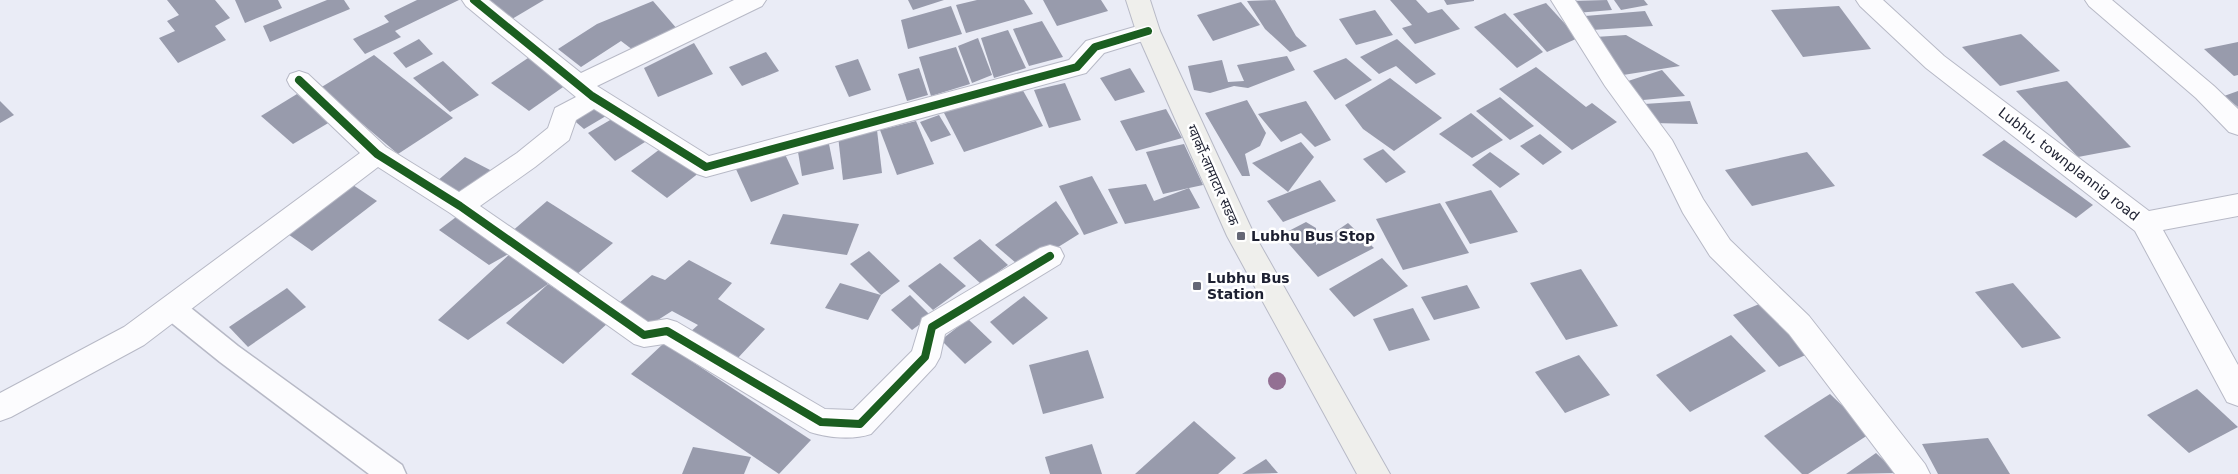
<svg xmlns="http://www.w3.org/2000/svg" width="2238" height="474" font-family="'DejaVu Sans','Noto Sans Devanagari',sans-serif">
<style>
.building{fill:#989bac}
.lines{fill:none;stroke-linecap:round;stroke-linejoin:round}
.service-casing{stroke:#b7b9c6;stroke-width:3}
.minor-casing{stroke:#b7b9c6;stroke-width:2}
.secondary-casing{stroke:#b7b9c6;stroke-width:2}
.service{fill:#fcfcfe;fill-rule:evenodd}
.minor{fill:#fcfcfe;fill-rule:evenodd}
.secondary{fill:#efefec;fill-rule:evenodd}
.cycleway-casing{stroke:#fff;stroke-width:11}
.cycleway{stroke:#1b5e20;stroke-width:8}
.tree{fill:#937093}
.poi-dot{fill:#656776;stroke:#fff;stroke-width:2}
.labels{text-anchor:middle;stroke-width:5;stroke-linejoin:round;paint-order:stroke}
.street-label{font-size:14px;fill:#1d2031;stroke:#fff}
.poi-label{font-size:14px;font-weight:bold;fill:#1d2031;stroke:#fff;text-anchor:start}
</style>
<rect width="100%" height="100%" fill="#eaecf6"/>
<g class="building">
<polygon points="167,0 215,0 230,18 215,26 226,40 178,63 159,38 175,31 167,21 179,15"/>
<polygon points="235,0 278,0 282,8 245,23"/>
<polygon points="327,0 344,0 350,9 270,42 263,26"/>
<polygon points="417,0 459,0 395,31 401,37 365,54 353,39 389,22 384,16"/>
<polygon points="490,0 544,0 512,19"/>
<polygon points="908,0 944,0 913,10"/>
<polygon points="977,0 1024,0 1033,14 966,33 956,5"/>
<polygon points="1043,0 1101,0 1108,11 1057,26"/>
<polygon points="1275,0 1296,36 1307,46 1290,52 1265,29 1247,1"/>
<polygon points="1390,0 1416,0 1428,13 1442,9 1460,29 1415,44 1402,28 1412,25"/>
<polygon points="1444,0 1474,0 1474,1 1447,5"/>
<polygon points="1607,0 1612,10 1576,13 1570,1"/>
<polygon points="1614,0 1644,0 1648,5 1621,10"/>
<polygon points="653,1 678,30 633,50 621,41 581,67 558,49 597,24"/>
<polygon points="1241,2 1260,25 1213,41 1197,15"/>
<polygon points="1546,3 1578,38 1547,52 1513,14"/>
<polygon points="951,6 962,34 908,49 901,20"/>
<polygon points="1839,6 1871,49 1803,57 1771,10"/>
<polygon points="1375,10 1393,35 1356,45 1339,19"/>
<polygon points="1645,11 1653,26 1592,30 1585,16"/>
<polygon points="1505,13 1543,52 1517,68 1474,27"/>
<polygon points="1042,21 1063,57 1029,66 1013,29"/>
<polygon points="1008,30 1026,68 994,78 981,38"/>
<polygon points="2021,34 2060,71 2000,86 1962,47"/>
<polygon points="1626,35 1680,66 1623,75 1595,37"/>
<polygon points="978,38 992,75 972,83 958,46"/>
<polygon points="419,39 433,54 406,68 393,53"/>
<polygon points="1397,39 1436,74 1416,84 1396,66 1379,74 1360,57"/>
<polygon points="2238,42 2238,75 2234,76 2204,49"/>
<polygon points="694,43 713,74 658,97 644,68"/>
<polygon points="956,47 970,84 931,96 919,57"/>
<polygon points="766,52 779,71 742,86 729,67"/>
<polygon points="374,55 453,118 398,154 320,88"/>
<polygon points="1287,56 1295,70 1248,88 1234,86 1210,93 1194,90 1188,66 1222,60 1228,82 1244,81 1237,65"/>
<polygon points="528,58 566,85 529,111 491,83"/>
<polygon points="1346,58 1372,80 1335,100 1313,71"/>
<polygon points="858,59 871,90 849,97 835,66"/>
<polygon points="443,61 479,95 450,112 413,78"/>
<polygon points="1536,67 1586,107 1592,103 1617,122 1572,150 1499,89"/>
<polygon points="919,68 928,95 907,101 898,74"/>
<polygon points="1130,68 1145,92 1115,101 1100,78"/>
<polygon points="1662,70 1685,96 1643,100 1628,81"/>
<polygon points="1390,78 1442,118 1394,151 1363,129 1345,105"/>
<polygon points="2067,81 2131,147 2078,157 2016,91"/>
<polygon points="1065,83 1081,120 1049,128 1034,90"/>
<polygon points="1021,87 1043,126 964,152 943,111"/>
<polygon points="2238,91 2238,107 2224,96"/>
<polygon points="297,94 330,122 293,144 261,116"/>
<polygon points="1500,97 1534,126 1510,140 1476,111"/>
<polygon points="598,100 611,113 584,129 570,117"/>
<polygon points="1247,100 1266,133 1260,146 1245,154 1250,176 1242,176 1205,113"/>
<polygon points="0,101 14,115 0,123"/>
<polygon points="1306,101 1331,140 1315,147 1301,133 1281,142 1258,114"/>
<polygon points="1690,101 1698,124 1652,123 1644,104"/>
<polygon points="1166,109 1182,138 1136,151 1120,121"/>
<polygon points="1471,113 1503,140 1472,158 1439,134"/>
<polygon points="939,115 951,135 931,142 920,122"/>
<polygon points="617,116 645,142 615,161 588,133"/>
<polygon points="916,121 934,164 897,175 880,130"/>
<polygon points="877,130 882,173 843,180 838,136"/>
<polygon points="1540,134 1562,152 1543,165 1520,146"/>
<polygon points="828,139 834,169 802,176 797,146"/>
<polygon points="2004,140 2093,205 2076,218 1982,155"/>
<polygon points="1301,142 1314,157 1288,192 1252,163"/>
<polygon points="1184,144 1203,185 1189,188 1200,208 1125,224 1108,189 1146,184 1154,201 1189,188 1163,194 1146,152"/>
<polygon points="664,146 700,172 667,198 631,171"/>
<polygon points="1383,149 1406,172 1386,183 1363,159"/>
<polygon points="783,150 799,184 751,202 735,167"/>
<polygon points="1490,152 1520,174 1500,188 1472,165"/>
<polygon points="1807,152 1835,186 1752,206 1725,170"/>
<polygon points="465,157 494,172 466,197 436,182"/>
<polygon points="1092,176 1118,223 1084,235 1059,186"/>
<polygon points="1320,180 1336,201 1283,222 1267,201"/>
<polygon points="350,183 377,201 312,251 285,232"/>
<polygon points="1491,190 1518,232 1470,244 1445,202"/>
<polygon points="547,201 613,243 576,275 510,233"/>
<polygon points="1056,201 1079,234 1023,269 995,245"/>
<polygon points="1440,203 1469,253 1403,270 1376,219"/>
<polygon points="460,214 512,252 548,284 468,340 438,320 512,252 489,265 439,230"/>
<polygon points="783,214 859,224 847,255 770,244"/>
<polygon points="1306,222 1316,228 1316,245 1348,223 1374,248 1318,277 1281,235"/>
<polygon points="980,239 1008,265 981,284 953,258"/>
<polygon points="869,251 900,281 881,295 850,264"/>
<polygon points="1382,258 1408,286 1354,317 1329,289"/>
<polygon points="689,260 732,283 718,299 765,329 737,359 689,333 698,325 672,311 650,325 619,303 652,275 665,280"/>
<polygon points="940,263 966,286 933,310 908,286"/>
<polygon points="1581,269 1618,326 1566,340 1530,283"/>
<polygon points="840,283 881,295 868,320 825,308"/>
<polygon points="2013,283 2061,338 2022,348 1975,292"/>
<polygon points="548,284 609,322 563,364 506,323"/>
<polygon points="1467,285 1480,308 1434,320 1421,297"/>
<polygon points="287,288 306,307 248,347 229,327"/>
<polygon points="910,295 931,316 912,330 891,310"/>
<polygon points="1024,296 1048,318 1013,345 990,322"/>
<polygon points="1764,302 1810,353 1779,367 1733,315"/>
<polygon points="1413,308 1430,340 1389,351 1373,319"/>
<polygon points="968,319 992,342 965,364 941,340"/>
<polygon points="1731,335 1766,371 1690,412 1656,375"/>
<polygon points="664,343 811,440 779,474 631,374"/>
<polygon points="1088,350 1104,398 1043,414 1029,365"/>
<polygon points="1579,355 1610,395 1565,413 1535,372"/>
<polygon points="2197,389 2238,427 2189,453 2147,415"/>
<polygon points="1830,394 1871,433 1808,474 1802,474 1764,436"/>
<polygon points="1194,421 1236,458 1218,474 1135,474"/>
<polygon points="1988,438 2010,474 1938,474 1922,444"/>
<polygon points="1092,444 1102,474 1050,474 1045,457"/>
<polygon points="693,447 751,457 744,474 682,474"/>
<polygon points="1876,453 1897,473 1846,474"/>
<polygon points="1266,459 1278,473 1242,474"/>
</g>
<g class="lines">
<defs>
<polygon id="service" points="172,297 181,300 238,346 402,465 406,474 369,474 220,362 163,316 159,308 163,300"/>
<g id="minor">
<path d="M462,0h27l92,73 153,-73h32l-4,6 -165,80 112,70 360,-96 17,-19 62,-18 8,2 4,6 -4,6 -52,16 -18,20 -380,104 -9,-3 -103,-65 -18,11 -7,20 -34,27 -55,39 168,116 19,-3 10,3 148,87 28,1 59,-59 10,-33 118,-70 10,-3 10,3 4,8 -4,8 -115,70 -5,23 -5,9 -64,68c-18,6 -43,4 -61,-2l-146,-88 -20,3 -10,-3 -184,-131 -72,-46 -234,178 -133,72 -11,4v-28l124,-66 236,-174 -70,-67 -3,-6 3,-6 9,-3 9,3 78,73 73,45 58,-39 31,-25 7,-20 21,-11 -110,-91z"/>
<polygon points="1551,0 1575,0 1623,74 1672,140 1703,199 1730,240 1809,316 1925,464 1930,474 1895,474 1789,334 1710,256 1683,213 1653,152 1605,86"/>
<polygon points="1856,0 1883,0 1944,56 2149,211 2238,194 2238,216 2163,230 2238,365 2238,406 2227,402 2135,231 1926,68 1860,6"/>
<polygon points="2085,0 2112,0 2214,86 2238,109 2238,135 2229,132 2196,98 2089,6"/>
</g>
<polygon id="secondary" points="1126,0 1150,0 1160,31 1253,232 1390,474 1357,474 1227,236 1136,31"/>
</defs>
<use href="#service" class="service-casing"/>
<use href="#minor" class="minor-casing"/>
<use href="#secondary" class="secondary-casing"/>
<use href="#service" class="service"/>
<use href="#minor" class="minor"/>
<use href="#secondary" class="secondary"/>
<defs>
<g id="cycleway">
<polyline points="474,0 592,96 706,167 1077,67 1095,47 1148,31"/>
<polyline points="299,80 377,154 460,206 644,335 667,331 821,422 860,424 925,357 932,327 1050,256"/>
</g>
</defs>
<use href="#cycleway" class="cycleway-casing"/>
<use href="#cycleway" class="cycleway"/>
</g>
<circle class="tree" cx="1277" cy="381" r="9"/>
<g class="poi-dot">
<rect x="1236" y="231" width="10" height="10" rx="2.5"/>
<rect x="1192" y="281" width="10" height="10" rx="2.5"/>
</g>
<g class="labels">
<g class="street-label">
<text transform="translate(2069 164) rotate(38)" y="5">Lubhu, townplannig road</text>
<text transform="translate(1213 175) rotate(66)" y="5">ग्वार्को-लामाटार सडक</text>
</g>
<g class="poi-label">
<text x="1251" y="241">Lubhu Bus Stop</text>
<text x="1207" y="283">Lubhu Bus<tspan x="1207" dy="16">Station</tspan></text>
</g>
</g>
</svg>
